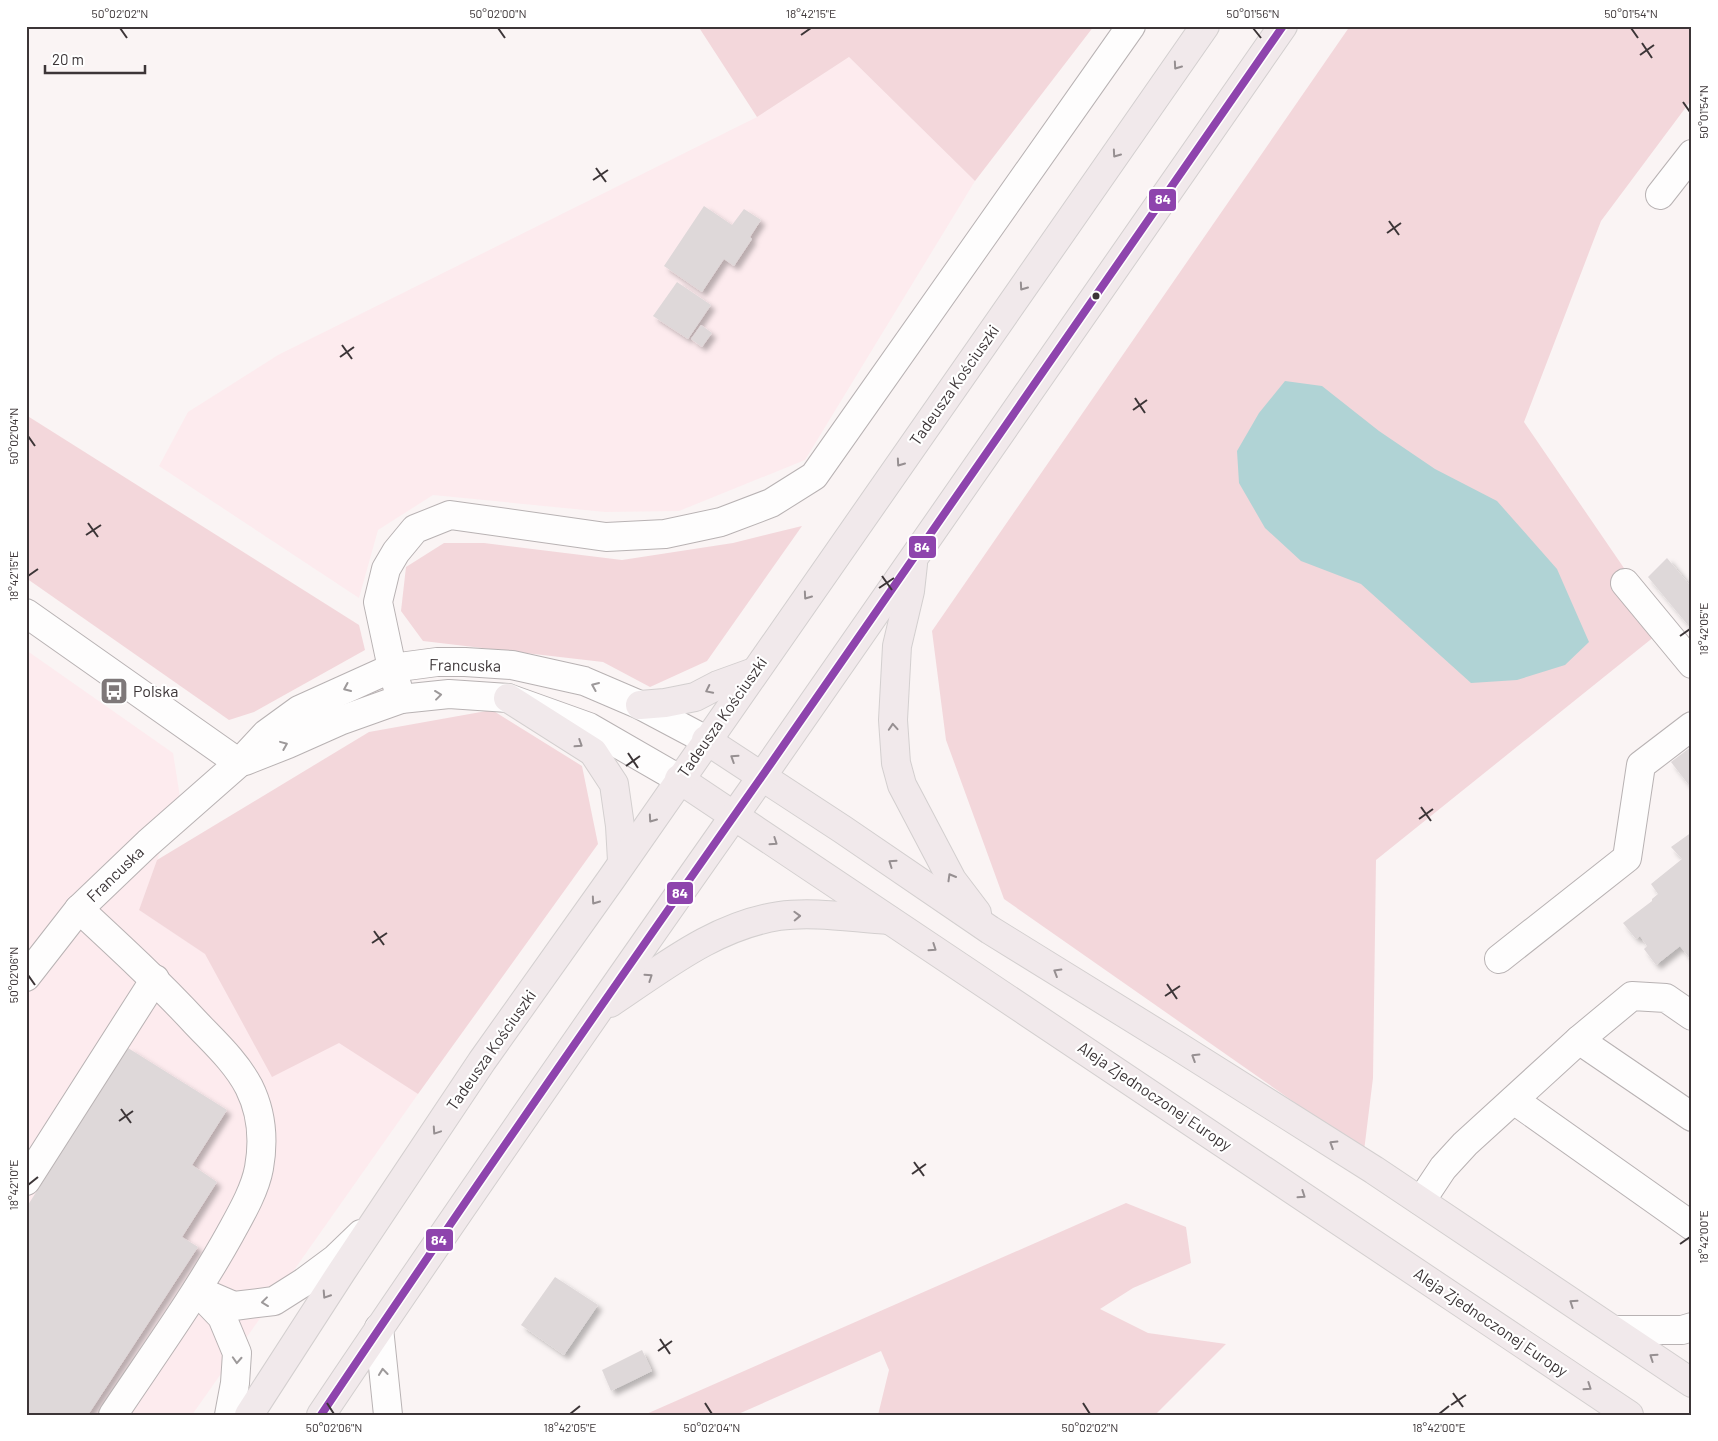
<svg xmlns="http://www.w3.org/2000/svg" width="1718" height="1441" font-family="Barlow,sans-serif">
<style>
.built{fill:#fdebee}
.green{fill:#f3d7db}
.water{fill:#b0d3d5}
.building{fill:#ded8d9;filter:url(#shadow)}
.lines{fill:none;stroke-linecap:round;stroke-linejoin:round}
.minor-casing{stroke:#b8b2b3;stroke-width:30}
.major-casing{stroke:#d3cfcf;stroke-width:30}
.minor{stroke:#fefdfd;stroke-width:28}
.major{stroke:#f1e9eb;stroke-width:28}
.bus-1-casing{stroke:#fff;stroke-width:11}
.bus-1{stroke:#8e44ad;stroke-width:8}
.oneway{stroke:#968f91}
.oneway2{stroke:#9d999a}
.ticks{fill:none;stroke:#3c3537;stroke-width:2}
.bus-dot{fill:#3c3537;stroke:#fff;stroke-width:2}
.labels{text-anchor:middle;stroke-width:4.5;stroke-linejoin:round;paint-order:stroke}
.street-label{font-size:16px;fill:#3c3537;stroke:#fff}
.poi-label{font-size:16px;fill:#3c3537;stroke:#fff;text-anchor:start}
.line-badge{stroke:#fff;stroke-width:2}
.badge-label{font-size:14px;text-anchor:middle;font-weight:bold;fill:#fff}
.neatline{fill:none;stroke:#3c3537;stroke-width:2}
.ticks-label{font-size:12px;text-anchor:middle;fill:#3c3537}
</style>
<defs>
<filter id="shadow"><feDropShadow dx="4.5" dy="4.5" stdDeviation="2.5" flood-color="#0004"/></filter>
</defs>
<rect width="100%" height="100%" fill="#faf4f4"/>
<g class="built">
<polygon points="849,57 975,181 805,460 679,511 605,512 433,495 378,530 359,598 159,466 188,412 278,355 757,117"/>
<polygon points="26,650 173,753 180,797 139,910 418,1094 192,1415 26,1415"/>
</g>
<g class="green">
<polygon points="698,26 1094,26 975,181 849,57 757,117"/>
<polygon points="1350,26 1692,26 1692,99 1601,221 1524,422 1665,628 1376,860 1373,1078 1364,1151 1004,899 946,740 932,631"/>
<polygon points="26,415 359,625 365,650 254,712 229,720 26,578"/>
<polygon points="802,526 707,661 650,687 603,662 423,641 401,611 406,567 444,543 484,543 622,560 733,543"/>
<polygon points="492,710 582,766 598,844 418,1094 339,1043 272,1077 205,954 139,910 157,860 369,732"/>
<polygon points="1126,1203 1186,1227 1191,1263 1133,1288 1100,1309 1148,1333 1226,1344 1155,1415 878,1415 889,1370 881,1351 736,1415 644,1415"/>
</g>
<polygon class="water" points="1285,381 1322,386 1379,431 1435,469 1497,501 1557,569 1589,642 1565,665 1517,680 1471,683 1361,584 1301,561 1265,528 1239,483 1237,451 1259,413"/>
<g class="building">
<polygon points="704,206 732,225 744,209 761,220 750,237 752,239 734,266 724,259 702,292 664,266"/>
<polygon points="677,282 711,305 688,339 653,316"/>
<polygon points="701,325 712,333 702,347 691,339"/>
<polygon points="1667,558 1692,588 1692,630 1648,577"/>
<polygon points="1692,746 1692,789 1671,762"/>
<polygon points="1692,832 1692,961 1680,946 1656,965 1644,949 1647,946 1640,936 1636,939 1623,923 1652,901 1652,899 1658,894 1651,884 1682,859 1671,847"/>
<polygon points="128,1048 227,1110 192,1165 217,1182 182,1237 198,1247 88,1415 26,1415 26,1208"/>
<polygon points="555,1277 598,1305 564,1355 521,1325"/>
<polygon points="642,1350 652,1371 611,1391 602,1370"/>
</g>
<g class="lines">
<defs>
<g id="minor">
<polyline points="1660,195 1692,154"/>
<polyline points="1625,583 1692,664"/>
<polyline points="26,613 239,763"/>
<polyline points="401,699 392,668 378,602 386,569 396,552 415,529 450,515 606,537 665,534 721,522 771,503 814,476 1131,26"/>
<polyline points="245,761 288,744 342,720 401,699 449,694 508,698 589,727 679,779"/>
<path d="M79,909c40,37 80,74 117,114 19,20 40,39 53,64 13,26 15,53 10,81 -4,22 -18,46 -29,66 -35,63 -77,121 -117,181"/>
<polyline points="1499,959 1627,858 1641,765 1692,726"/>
<polyline points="26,977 79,909 148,843 239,763 266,734 299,710 392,668 437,662 465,662 512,665 584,681 640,705 706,740"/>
<polyline points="1579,1040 1692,1117"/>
<polyline points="1514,1100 1692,1226"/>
<polyline points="26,1181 155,979"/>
<polyline points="1421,1201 1443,1168 1465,1144 1579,1040 1632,996 1666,998 1692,1016"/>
<polyline points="197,1290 234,1306 274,1301 304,1282 335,1259 361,1234"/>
<polyline points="201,1295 222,1317 237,1353 235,1383 229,1415"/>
<polyline points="379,1328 388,1415"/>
<polyline points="1614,1330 1682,1330 1692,1327"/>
</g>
<g id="major">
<polyline points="913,564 910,591 897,646 893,720 896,763 902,785 952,880 977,913"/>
<polyline points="508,698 593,752 614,784 620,826 622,861"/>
<polyline points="640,705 665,703 695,697 718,685 754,672"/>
<polyline points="706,740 842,829 990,930 1176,1045 1374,1170 1692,1383"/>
<polyline points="679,779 1629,1415"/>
<path d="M610,1003c53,-35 104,-77 169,-87 35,-5 74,2 110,4"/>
<polyline points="249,1415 342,1271 482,1061 612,878 1205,26"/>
<path d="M321,1415c145,-216 294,-430 444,-643 174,-247 345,-497 518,-746"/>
</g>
</defs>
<use href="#minor" class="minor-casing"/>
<use href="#major" class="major-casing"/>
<use href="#minor" class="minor"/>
<use href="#major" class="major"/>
<defs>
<path id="bus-1" d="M321,1415c145,-216 294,-430 444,-643 174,-247 345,-497 518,-746"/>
</defs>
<use href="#bus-1" class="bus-1-casing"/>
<use href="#bus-1" class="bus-1"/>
</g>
<defs><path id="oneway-chevron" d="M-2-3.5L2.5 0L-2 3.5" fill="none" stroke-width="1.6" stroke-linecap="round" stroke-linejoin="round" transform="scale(1.25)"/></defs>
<g class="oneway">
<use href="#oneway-chevron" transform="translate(1177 66) rotate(125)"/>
<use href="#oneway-chevron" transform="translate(1116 154) rotate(125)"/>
<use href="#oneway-chevron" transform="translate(1023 287) rotate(125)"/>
<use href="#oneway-chevron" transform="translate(900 463) rotate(125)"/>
<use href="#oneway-chevron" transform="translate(807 596) rotate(125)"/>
<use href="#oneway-chevron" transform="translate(709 690) rotate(154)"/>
<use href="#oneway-chevron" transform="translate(893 727) rotate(-94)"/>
<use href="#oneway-chevron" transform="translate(579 744) rotate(33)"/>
<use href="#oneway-chevron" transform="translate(734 758) rotate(-147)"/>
<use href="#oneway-chevron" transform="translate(652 819) rotate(125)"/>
<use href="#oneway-chevron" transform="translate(774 842) rotate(34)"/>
<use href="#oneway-chevron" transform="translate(892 863) rotate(-145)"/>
<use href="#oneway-chevron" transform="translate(951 877) rotate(-120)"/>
<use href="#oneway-chevron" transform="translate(595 901) rotate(125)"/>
<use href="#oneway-chevron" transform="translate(797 916) rotate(-2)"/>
<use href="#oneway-chevron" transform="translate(933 948) rotate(34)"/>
<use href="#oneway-chevron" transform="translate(1057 972) rotate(-149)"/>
<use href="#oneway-chevron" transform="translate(649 977) rotate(-34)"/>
<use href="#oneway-chevron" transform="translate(1195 1057) rotate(-148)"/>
<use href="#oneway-chevron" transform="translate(436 1131) rotate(124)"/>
<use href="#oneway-chevron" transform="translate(1333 1144) rotate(-148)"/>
<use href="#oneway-chevron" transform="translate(1302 1195) rotate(34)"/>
<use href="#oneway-chevron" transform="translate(326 1295) rotate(123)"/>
<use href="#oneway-chevron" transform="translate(1573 1303) rotate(-146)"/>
<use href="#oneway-chevron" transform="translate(1653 1357) rotate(-146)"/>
<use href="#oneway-chevron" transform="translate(1588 1387) rotate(34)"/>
</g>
<g class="oneway2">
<use href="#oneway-chevron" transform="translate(595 686) rotate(-157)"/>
<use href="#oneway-chevron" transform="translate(347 688) rotate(156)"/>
<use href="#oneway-chevron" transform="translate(438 695) rotate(-7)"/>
<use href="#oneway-chevron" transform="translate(284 745) rotate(-22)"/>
<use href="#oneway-chevron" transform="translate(265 1302) rotate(173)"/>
<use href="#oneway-chevron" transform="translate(237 1360) rotate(93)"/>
<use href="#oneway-chevron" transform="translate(383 1372) rotate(-96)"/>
</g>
<path class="ticks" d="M120,28l7,10M498,28l7,10M1253,28l8,10M1631,28l7,10M801,35l10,-7M1642,43l10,15M1640,55l14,-10M1683,102l7,10M596,168l10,14M593,180l15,-10M1389,221l10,14M1387,233l14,-10M342,345l10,14M340,357l14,-10M1135,398l10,15M1133,410l14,-10M28,436l7,10M88,523l10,14M86,535l15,-10M28,576l10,-7M882,576l10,14M879,588l15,-10M1680,636l10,-7M628,753l10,15M626,766l14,-10M1421,807l10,14M1419,819l14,-10M374,931l10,14M372,943l15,-10M28,975l7,10M1167,984l10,15M1165,996l15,-10M121,1109l10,14M119,1121l14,-10M914,1162l10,14M912,1174l14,-10M28,1185l10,-8M1680,1244l10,-7M660,1339l10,15M658,1351l14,-10M1453,1393l10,14M327,1403l7,11M705,1403l7,11M1083,1403l7,11M1451,1405l15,-10M570,1414l10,-8M1439,1414l10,-8"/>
<defs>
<symbol id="bus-square" viewBox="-11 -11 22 22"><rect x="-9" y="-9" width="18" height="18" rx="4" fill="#7e7879" stroke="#fff"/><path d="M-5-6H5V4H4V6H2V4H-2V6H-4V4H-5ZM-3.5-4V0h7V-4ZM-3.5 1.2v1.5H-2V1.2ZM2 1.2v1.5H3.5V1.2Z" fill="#fff"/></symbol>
</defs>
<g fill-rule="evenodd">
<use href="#bus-square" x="98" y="675" width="32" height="32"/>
</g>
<circle class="bus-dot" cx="1096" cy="296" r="4.5"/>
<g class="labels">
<g class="street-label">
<text transform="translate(954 385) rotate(-55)" y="6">Tadeusza Kościuszki</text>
<text transform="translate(465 665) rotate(1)" y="6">Francuska</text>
<text transform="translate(722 717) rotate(-55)" y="6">Tadeusza Kościuszki</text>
<text transform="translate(115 874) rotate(-44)" y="6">Francuska</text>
<text transform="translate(491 1050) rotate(-55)" y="6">Tadeusza Kościuszki</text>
<text transform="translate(1155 1096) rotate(34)" y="6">Aleja Zjednoczonej Europy</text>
<text transform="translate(1491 1322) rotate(34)" y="6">Aleja Zjednoczonej Europy</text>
</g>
<g class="poi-label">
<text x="133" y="697">Polska</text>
</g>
</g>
<g class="line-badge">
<rect x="1148" y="188" width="29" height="24" rx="5" fill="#8e44ad"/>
<rect x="908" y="535" width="29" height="24" rx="5" fill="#8e44ad"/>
<rect x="666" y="881" width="28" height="24" rx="5" fill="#8e44ad"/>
<rect x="425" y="1228" width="29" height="24" rx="5" fill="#8e44ad"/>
</g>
<g class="badge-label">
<text x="1163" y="204">84</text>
<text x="922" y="552">84</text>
<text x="680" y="898">84</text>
<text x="439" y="1245">84</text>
</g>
<rect width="1718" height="1441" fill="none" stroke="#ffffff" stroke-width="55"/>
<path d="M45 65v8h100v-8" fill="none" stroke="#3c3537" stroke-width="2.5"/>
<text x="52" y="65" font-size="15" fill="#3c3537" stroke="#ffffff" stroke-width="4" paint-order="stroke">20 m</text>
<rect x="28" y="28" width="1662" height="1386" class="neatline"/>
<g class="ticks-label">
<text x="120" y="18">50°02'02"N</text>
<text x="498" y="18">50°02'00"N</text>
<text x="811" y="18">18°42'15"E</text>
<text x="1253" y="18">50°01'56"N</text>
<text x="1631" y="18">50°01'54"N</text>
<text transform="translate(1704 112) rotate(-90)" y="4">50°01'54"N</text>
<text transform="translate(14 436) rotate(-90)" y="4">50°02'04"N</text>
<text transform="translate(14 576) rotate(-90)" y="4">18°42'15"E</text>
<text transform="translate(1704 629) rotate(-90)" y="4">18°42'05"E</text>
<text transform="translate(14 975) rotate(-90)" y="4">50°02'06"N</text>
<text transform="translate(14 1185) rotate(-90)" y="4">18°42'10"E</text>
<text transform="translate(1704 1237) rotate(-90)" y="4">18°42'00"E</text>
<text x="334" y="1432">50°02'06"N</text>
<text x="570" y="1432">18°42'05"E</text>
<text x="712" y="1432">50°02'04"N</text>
<text x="1090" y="1432">50°02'02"N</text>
<text x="1439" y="1432">18°42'00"E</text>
</g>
</svg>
